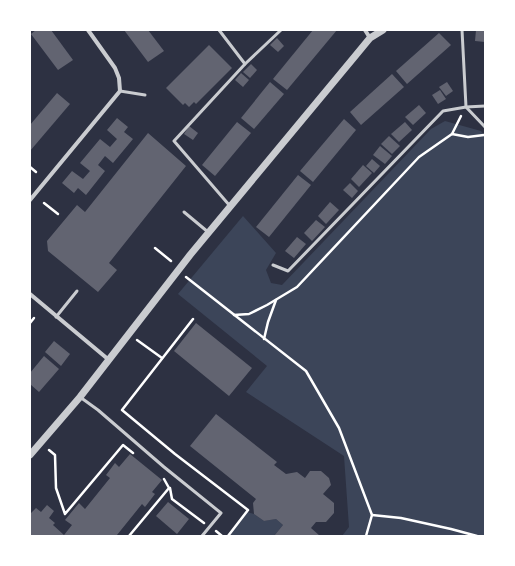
<svg xmlns="http://www.w3.org/2000/svg" width="515" height="566" font-family="Barlow,sans-serif">
<style>
.green{fill:#3c4559}
.building{fill:#626471}
.lines{fill:none;stroke-linecap:round;stroke-linejoin:round}
.path{stroke:#fff;stroke-width:2.5}
.service{stroke:#caccd0;stroke-width:3}
.minor{stroke:#caccd0;stroke-width:4}
.tertiary{stroke:#caccd0;stroke-width:7}
</style>
<rect width="100%" height="100%" fill="#2d3142"/>
<g class="green">
<polygon points="445,121 481,131 485,136 485,536 342,536 349,527 344,456 246,392 267,366 178,294 243,216 276,253 266,270 271,283 282,285 431,129"/>
<polygon points="247,512 254,514 264,521 276,519 283,525 274,536 229,536"/>
</g>
<g class="building">
<polygon points="36,30 51,30 73,60 58,70 31,34"/>
<polygon points="124,30 148,30 164,51 148,62"/>
<polygon points="313,30 337,30 287,90 273,79"/>
<polygon points="476,30 485,30 485,42 475,41"/>
<polygon points="439,33 451,45 407,84 396,71"/>
<polygon points="277,38 284,46 278,52 270,45"/>
<polygon points="209,45 232,68 196,104 194,102 189,107 185,103 183,105 166,88"/>
<polygon points="251,64 257,70 250,78 243,72"/>
<polygon points="241,73 249,80 243,87 235,80"/>
<polygon points="392,74 404,87 361,125 350,112"/>
<polygon points="270,82 284,94 254,129 241,118"/>
<polygon points="447,82 453,91 446,96 439,87"/>
<polygon points="440,90 446,99 438,104 432,95"/>
<polygon points="57,93 70,104 30,151 30,125"/>
<polygon points="419,105 426,113 413,125 405,117"/>
<polygon points="117,118 128,127 124,132 133,139 113,163 105,156 98,165 105,171 86,195 78,188 74,193 62,183 72,171 83,179 90,171 80,163 100,139 110,147 117,139 107,130"/>
<polygon points="344,119 356,130 313,182 300,171"/>
<polygon points="237,122 251,133 215,176 202,165"/>
<polygon points="405,122 412,130 399,142 391,134"/>
<polygon points="189,126 198,133 193,140 184,134"/>
<polygon points="148,133 186,166 109,263 117,270 98,292 48,251 47,241 77,205 85,212"/>
<polygon points="389,136 400,146 392,154 381,144"/>
<polygon points="380,146 392,156 385,164 373,155"/>
<polygon points="372,159 380,166 374,173 366,166"/>
<polygon points="363,165 372,173 359,187 351,179"/>
<polygon points="298,175 311,185 269,237 256,227"/>
<polygon points="350,183 358,191 352,198 343,190"/>
<polygon points="330,202 339,210 326,224 318,216"/>
<polygon points="316,220 325,227 312,241 304,233"/>
<polygon points="297,237 306,244 294,258 285,251"/>
<polygon points="196,323 252,368 229,396 174,351"/>
<polygon points="54,341 70,354 61,366 45,352"/>
<polygon points="44,356 59,369 39,392 30,384 30,373"/>
<polygon points="216,414 277,462 274,465 286,474 297,472 305,478 310,471 321,471 329,478 331,485 323,494 334,503 334,513 326,522 316,522 311,528 320,536 274,536 283,525 276,519 264,521 254,514 253,503 256,499 190,446"/>
<polygon points="130,454 162,480 152,492 155,494 145,507 142,504 117,535 119,536 30,536 30,514 36,508 41,512 47,505 54,511 49,518 55,523 53,525 64,535 72,525 65,520 79,503 85,509 110,478 106,475 115,463 119,467"/>
<polygon points="168,502 189,519 177,534 156,516"/>
</g>
<g class="lines">
<g class="path">
<polyline points="452,134 461,116"/>
<polyline points="30,167 36,172"/>
<polyline points="44,203 58,214"/>
<polyline points="155,248 171,261"/>
<polyline points="186,277 306,371 339,428 372,515 366,536"/>
<polyline points="234,315 249,314 267,305 297,287 419,157 452,134 468,137 484,135"/>
<polyline points="193,319 122,410 175,454 248,510 228,536"/>
<polyline points="30,323 34,318"/>
<polyline points="264,339 268,322 276,300"/>
<polyline points="137,340 162,358"/>
<polyline points="49,450 55,455 56,488 65,514 123,445 133,453"/>
<polyline points="170,488 172,499 204,523"/>
<polyline points="372,515 401,518 451,529 477,536"/>
<polyline points="216,531 222,536"/>
<polyline points="129,536 169,488 164,479"/>
</g>
<g class="service">
<polyline points="219,30 245,64"/>
<polyline points="462,30 466,107 485,127"/>
<polyline points="120,91 145,95"/>
<polyline points="230,206 174,141 245,64 281,30"/>
<polyline points="184,212 208,232"/>
<polyline points="273,265 288,271 443,111 466,107 485,106"/>
<polyline points="56,317 77,291"/>
<polyline points="80,397 98,410 164,467 221,513 202,536"/>
</g>
<g class="minor">
<polyline points="365,30 370,38"/>
<polyline points="30,200 120,91 119,78 115,68 88,30"/>
<polyline points="30,294 109,360"/>
</g>
<polyline class="tertiary" points="30,455 80,397 190,255 356,55 370,38 383,30"/>
</g>
<rect width="515" height="566" fill="none" stroke="#ffffff" stroke-width="62"/>
</svg>
